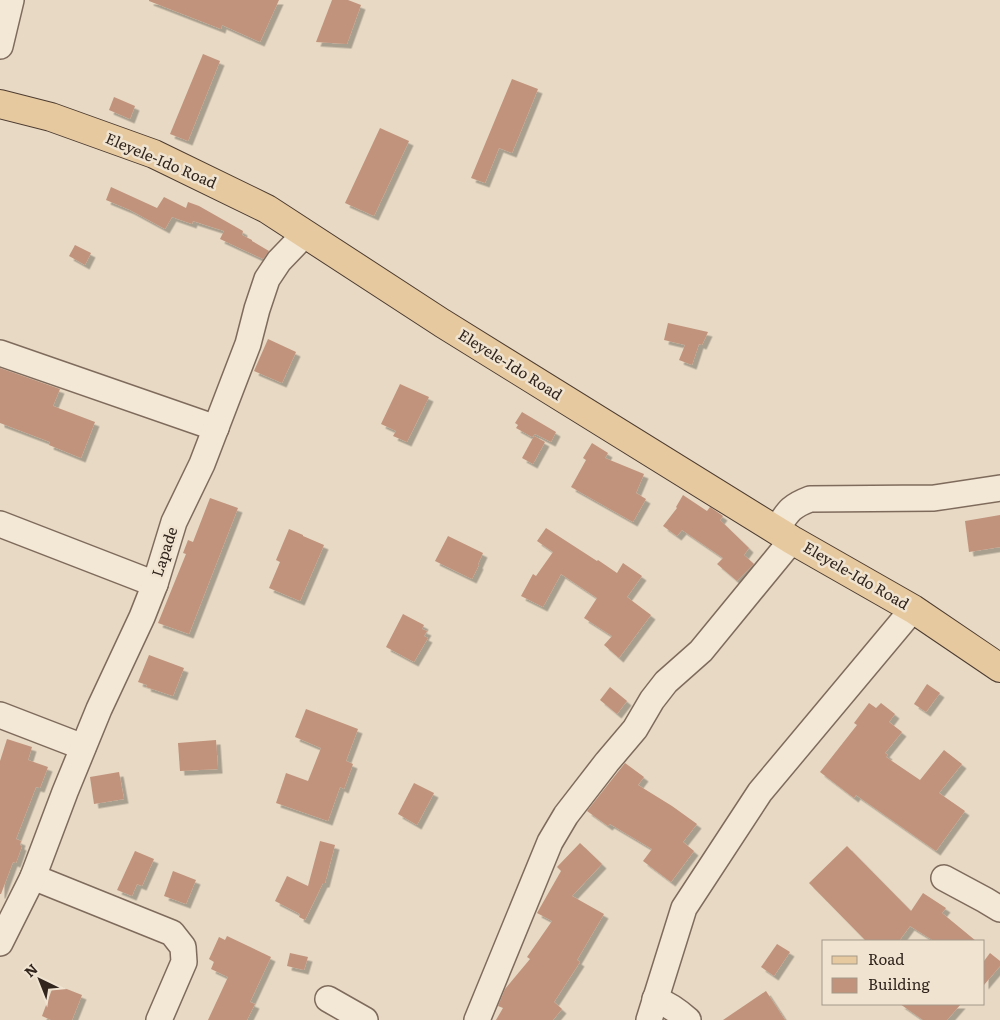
<svg xmlns="http://www.w3.org/2000/svg" width="1000" height="1020" font-family="Literata,serif">
<style>
.building{fill:#c1937d;filter:url(#shadow)}
.lines{fill:none;stroke-linecap:round;stroke-linejoin:round}
.minor-casing{stroke:#7f6b5c;stroke-width:28}
.major-casing{stroke:#4d3b30;stroke-width:30}
.minor{stroke:#f3e7d5;stroke-width:25}
.major{stroke:#e6c99f;stroke-width:28}
.labels{text-anchor:middle;stroke-width:5;stroke-linejoin:round;paint-order:stroke}
.street-label{font-size:15px;fill:#31251e;stroke:#f0e4d1}
</style>
<defs>
<filter id="shadow"><feDropShadow dx="4.5" dy="4.5" stdDeviation="0" flood-color="#0004"/></filter>
</defs>
<rect width="100%" height="100%" fill="#e7d9c3"/>
<g class="building">
<polygon points="149,0 279,0 260,42 222,25 221,29 149,1"/>
<polygon points="332,0 348,0 361,5 347,44 316,42"/>
<polygon points="203,54 220,61 188,141 170,134"/>
<polygon points="512,79 538,89 512,153 499,148 485,183 471,178"/>
<polygon points="114,97 135,106 130,119 109,110"/>
<polygon points="380,128 409,141 374,216 345,203"/>
<polygon points="111,187 157,208 164,197 186,208 188,202 199,206 243,231 242,235 252,240 252,241 269,251 263,259 220,239 224,231 193,221 192,224 172,217 165,229 130,210 106,200"/>
<polygon points="75,245 91,253 85,265 69,256"/>
<polygon points="668,323 708,332 702,345 699,344 692,365 679,360 685,345 664,340"/>
<polygon points="268,339 296,352 282,383 254,371"/>
<polygon points="0,368 60,389 53,406 95,422 81,458 49,445 50,442 0,423"/>
<polygon points="400,384 429,397 407,442 393,436 396,431 381,424"/>
<polygon points="522,412 556,432 551,442 535,434 532,437 516,428 518,425 515,423"/>
<polygon points="534,436 545,442 533,464 522,458"/>
<polygon points="592,443 608,453 605,458 644,474 636,493 646,499 633,522 571,487 586,460 583,458"/>
<polygon points="683,495 707,511 710,507 723,516 720,520 749,548 744,555 754,564 737,581 717,564 723,558 682,530 677,536 663,526 677,508 676,507"/>
<polygon points="210,498 238,508 189,634 158,623 186,554 183,553 188,540 193,542"/>
<polygon points="1000,515 1000,547 969,552 965,521"/>
<polygon points="546,528 597,561 598,560 617,573 623,563 642,576 627,597 651,615 619,658 604,645 612,636 584,618 597,598 561,574 543,607 521,596 533,574 536,576 553,552 537,541"/>
<polygon points="289,529 303,535 303,536 324,545 300,601 269,588 280,562 276,560"/>
<polygon points="448,536 483,553 478,564 479,565 472,579 435,561"/>
<polygon points="403,614 424,625 422,629 427,631 424,636 428,638 414,662 386,647"/>
<polygon points="149,655 184,668 173,696 146,687 147,685 138,682"/>
<polygon points="927,684 940,693 926,712 914,704"/>
<polygon points="610,687 627,701 617,714 600,700"/>
<polygon points="869,703 876,708 881,703 895,714 889,722 902,732 885,753 888,755 886,757 920,780 944,750 962,764 939,793 965,811 936,851 856,795 854,798 820,772 857,725 854,723"/>
<polygon points="306,709 358,729 346,761 353,764 344,789 340,787 328,821 276,803 286,773 308,781 321,748 295,737"/>
<polygon points="7,739 32,747 28,760 48,767 40,788 36,787 16,839 21,841 20,845 22,846 16,863 13,862 1,894 0,894 0,761"/>
<polygon points="216,740 218,769 180,771 178,743"/>
<polygon points="625,763 644,777 638,785 672,806 697,824 683,842 694,851 671,882 643,861 652,849 610,824 608,826 587,811"/>
<polygon points="119,772 124,799 94,804 90,777"/>
<polygon points="414,783 434,793 417,825 398,814"/>
<polygon points="320,841 335,845 325,883 323,883 305,920 299,917 300,914 275,901 287,876 308,886"/>
<polygon points="580,843 602,864 572,896 604,914 577,960 580,962 554,1002 562,1009 553,1020 496,1020 503,1008 498,1006 505,989 530,959 527,957 552,921 537,913 561,871 557,867"/>
<polygon points="847,846 911,911 923,893 946,908 942,913 976,941 934,941 910,926 899,941 866,941 809,883"/>
<polygon points="135,851 154,859 142,886 137,884 132,896 117,890"/>
<polygon points="173,871 196,880 186,904 164,896"/>
<polygon points="227,936 271,957 250,1002 255,1004 247,1020 208,1020 228,977 211,969 214,962 209,959 219,937 225,940"/>
<polygon points="777,944 790,952 774,976 761,967"/>
<polygon points="290,953 308,957 304,970 287,966"/>
<polygon points="990,953 1000,961 1000,966 984,985 984,961"/>
<polygon points="54,984 82,995 72,1020 51,1020 42,1016"/>
<polygon points="766,991 785,1020 723,1020"/>
<polygon points="900,1004 961,1004 947,1020 923,1020"/>
</g>
<g class="lines">
<defs>
<g id="minor">
<polyline points="0,46 11,0"/>
<polyline points="0,353 216,428"/>
<polyline points="0,524 155,584"/>
<path d="M776,530c12,-18 13,-23 34,-31l124,-1 66,-10"/>
<polyline points="0,715 83,747"/>
<polyline points="33,877 172,933 183,947 184,962 159,1020"/>
<polyline points="944,878 985,900 1000,909"/>
<polyline points="0,943 33,877 65,792 99,709 142,617 155,584 174,522 202,464 248,344 257,309 267,279 279,261 305,234"/>
<polyline points="328,999 365,1020"/>
<path d="M655,999c13,5 23,12 33,21"/>
<polyline points="477,1020 550,842 566,815 607,762 635,729 652,700 666,682 701,651 792,540"/>
<polyline points="649,1020 684,908 760,792 913,609"/>
</g>
<polyline id="major" points="0,104 51,117 154,154 267,209 442,323 792,540 913,609 1000,668"/>
</defs>
<use href="#minor" class="minor-casing"/>
<use href="#major" class="major-casing"/>
<use href="#minor" class="minor"/>
<use href="#major" class="major"/>
</g>
<g class="labels">
<g class="street-label">
<text transform="translate(161 161) rotate(23)" y="5">Eleyele-Ido Road</text>
<text transform="translate(510 365) rotate(32)" y="5">Eleyele-Ido Road</text>
<text transform="translate(165 552) rotate(-72)" y="5">Lapade</text>
<text transform="translate(856 576) rotate(30)" y="5">Eleyele-Ido Road</text>
</g>
</g>
<rect x="822" y="940" width="162" height="65" fill="#f0e4d1" stroke="#a49889"/>
<rect x="832" y="956" width="25" height="8" fill="#e6c99f" stroke="#a49889"/>
<text x="868" y="965" font-size="15" fill="#31251e">Road</text>
<rect x="832" y="978" width="25" height="15" fill="#c1937d" stroke="#a49889"/>
<text x="868" y="990" font-size="15" fill="#31251e">Building</text>
<g transform="translate(40 980) rotate(317)" stroke="#f0e4d1" stroke-width="4" paint-order="stroke">
<path d="M0-4L9 19L0 12L-9 19Z" fill="#31251e"/>
<text y="-8" font-size="14" font-weight="bold" text-anchor="middle" fill="#31251e">N</text>
</g>
</svg>
